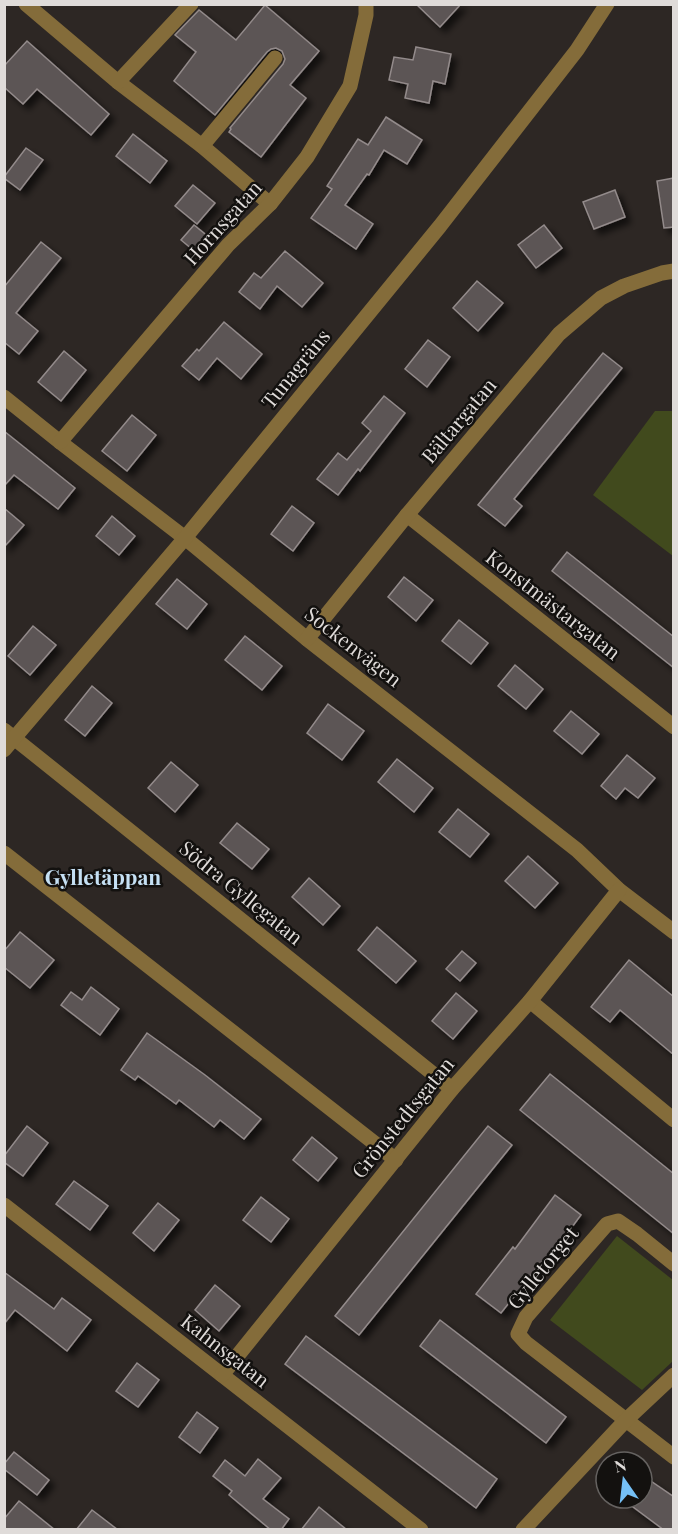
<svg xmlns="http://www.w3.org/2000/svg" width="678" height="1534" font-family="'Playfair Display',serif">
<style>
.green{fill:#414a1d}
.building{fill:#5c5454;stroke:#938b8b;stroke-width:1.5;filter:url(#shadow)}
.lines{fill:none;stroke-linecap:round;stroke-linejoin:round}
.minor{stroke:#846c3a;stroke-width:15}
.labels{text-anchor:middle;stroke-width:5;stroke-linejoin:round;paint-order:stroke}
.street-label{font-size:20px;fill:#dfdbd9;stroke:#13110f}
.neighbourhood-label{font-size:21px;font-weight:bold;fill:#c5e0f4;stroke:#13110f}
</style>
<defs>
<filter id="shadow"><feDropShadow dx="5.5" dy="5.5" stdDeviation="3" flood-color="#0009"/></filter>
</defs>
<rect width="100%" height="100%" fill="#2d2724"/>
<g class="green">
<polygon points="655,411 673,411 673,556 593,495"/>
<polygon points="617,1236 673,1280 673,1361 642,1390 550,1320"/>
</g>
<g class="building">
<polygon points="416,4 461,4 440,27"/>
<polygon points="265,5 319,51 290,85 306,98 261,157 229,132 231,129 230,128 283,64 285,59 282,51 276,48 271,49 267,52 215,115 174,81 196,52 175,35 199,10 236,40"/>
<polygon points="27,41 109,114 91,135 37,89 23,104 4,87 4,66"/>
<polygon points="416,47 451,54 445,84 433,81 429,103 405,98 408,84 389,80 394,57 413,60"/>
<polygon points="386,117 422,140 407,164 384,150 369,175 367,174 345,205 373,224 356,249 311,218 332,189 327,186 358,139 368,145"/>
<polygon points="133,134 167,161 150,183 116,156"/>
<polygon points="26,148 43,160 20,190 4,178 4,177"/>
<polygon points="674,178 674,227 664,228 657,181"/>
<polygon points="193,185 215,203 197,224 175,206"/>
<polygon points="615,190 625,217 594,229 583,202"/>
<polygon points="194,225 210,238 198,254 181,240"/>
<polygon points="544,225 562,248 536,268 518,245"/>
<polygon points="41,242 61,258 16,313 38,331 19,354 4,342 4,287"/>
<polygon points="285,251 323,283 302,307 277,286 260,309 239,292 254,273 261,278"/>
<polygon points="477,281 503,303 478,331 453,308"/>
<polygon points="224,322 262,354 241,379 217,358 199,380 182,366 197,349 199,351"/>
<polygon points="428,340 450,357 427,387 405,369"/>
<polygon points="64,351 86,370 61,401 38,382"/>
<polygon points="603,353 622,368 514,499 522,506 505,526 478,505"/>
<polygon points="384,396 405,413 360,471 358,469 338,495 317,479 338,453 347,460 371,431 362,423"/>
<polygon points="132,415 156,435 127,471 102,451"/>
<polygon points="4,431 75,488 58,509 14,475 4,486"/>
<polygon points="292,506 314,523 293,551 271,534"/>
<polygon points="4,508 24,525 4,547"/>
<polygon points="112,516 135,536 119,555 96,536"/>
<polygon points="567,552 674,637 674,668 552,571"/>
<polygon points="404,577 433,600 416,621 388,597"/>
<polygon points="177,579 207,604 187,629 156,604"/>
<polygon points="459,620 488,643 471,664 442,641"/>
<polygon points="33,626 56,645 30,675 8,656"/>
<polygon points="245,636 282,666 262,690 225,660"/>
<polygon points="515,665 543,689 526,709 498,686"/>
<polygon points="92,686 112,703 85,736 65,720"/>
<polygon points="328,704 364,731 342,760 307,733"/>
<polygon points="571,711 599,734 582,754 554,731"/>
<polygon points="627,755 655,778 638,798 625,788 616,799 601,786"/>
<polygon points="397,759 433,788 414,812 378,782"/>
<polygon points="171,762 198,785 175,812 148,788"/>
<polygon points="458,809 489,834 470,857 439,832"/>
<polygon points="237,823 269,849 252,869 220,843"/>
<polygon points="528,856 558,883 535,908 505,881"/>
<polygon points="309,878 340,906 323,925 292,897"/>
<polygon points="377,927 416,961 396,983 358,950"/>
<polygon points="20,932 54,960 30,988 4,967 4,951"/>
<polygon points="462,951 476,963 460,981 446,969"/>
<polygon points="629,960 674,997 674,1055 620,1010 610,1022 591,1007"/>
<polygon points="91,987 119,1009 100,1035 61,1005 71,992 82,1000"/>
<polygon points="456,993 477,1011 453,1039 432,1021"/>
<polygon points="147,1033 205,1075 261,1119 244,1139 220,1120 214,1127 179,1100 176,1104 138,1076 135,1080 121,1070"/>
<polygon points="550,1074 674,1174 674,1234 520,1110"/>
<polygon points="27,1126 48,1143 23,1176 4,1162 4,1156"/>
<polygon points="488,1126 512,1145 359,1335 335,1316"/>
<polygon points="312,1137 337,1158 318,1181 293,1160"/>
<polygon points="74,1181 108,1206 90,1230 56,1204"/>
<polygon points="555,1195 581,1215 546,1262 543,1260 501,1313 476,1294 513,1247 515,1249"/>
<polygon points="261,1197 289,1219 271,1242 243,1220"/>
<polygon points="158,1203 179,1220 154,1251 133,1233"/>
<polygon points="4,1272 54,1309 62,1298 91,1320 67,1351 15,1310 4,1324"/>
<polygon points="215,1285 240,1306 219,1331 195,1310"/>
<polygon points="440,1320 566,1417 546,1443 420,1346"/>
<polygon points="306,1336 497,1479 476,1508 285,1364"/>
<polygon points="137,1363 159,1380 138,1407 116,1391"/>
<polygon points="197,1412 218,1428 200,1453 179,1437"/>
<polygon points="14,1452 49,1480 37,1495 4,1469 4,1464"/>
<polygon points="258,1459 281,1478 263,1499 289,1519 281,1530 271,1530 229,1495 232,1491 213,1476 225,1460 245,1476"/>
<polygon points="642,1475 674,1497 674,1530 664,1530 621,1498 642,1498"/>
<polygon points="19,1501 55,1530 4,1530 4,1519"/>
<polygon points="319,1507 347,1530 301,1530"/>
<polygon points="92,1510 118,1530 76,1530"/>
</g>
<g class="lines">
<g class="minor">
<polyline points="26,4 118,82 202,146 270,204"/>
<polyline points="118,82 191,4"/>
<polyline points="202,146 275,58"/>
<polyline points="4,397 60,442 185,538 307,639 577,850 619,890 674,932"/>
<polyline points="60,442 228,245 270,204 307,157 350,86 366,15 366,4"/>
<polyline points="407,515 674,727"/>
<polyline points="307,639 407,515 559,334 601,298 624,286 662,273 674,271"/>
<polyline points="4,730 452,1089"/>
<polyline points="4,750 185,538 440,226 577,50 607,4"/>
<polyline points="4,853 396,1160"/>
<polyline points="530,1001 674,1120"/>
<polyline points="4,1205 421,1530"/>
<polyline points="674,1264 637,1234 618,1221 607,1224 526,1317 518,1334 526,1343 674,1457"/>
<polyline points="222,1375 452,1089 530,1001 619,890"/>
<polyline points="523,1530 626,1420 674,1375"/>
</g>
</g>
<g class="labels">
<g class="street-label">
<text transform="translate(223 223) rotate(-48)" y="7">Hornsgatan</text>
<text transform="translate(296 369) rotate(-51)" y="7">Tunagräns</text>
<text transform="translate(459 421) rotate(-50)" y="7">Bältargatan</text>
<text transform="translate(553 605) rotate(38)" y="7">Konstmästargatan</text>
<text transform="translate(353 647) rotate(38)" y="7">Sockenvägen</text>
<text transform="translate(241 893) rotate(39)" y="7">Södra Gyllegatan</text>
<text transform="translate(403 1118) rotate(-51)" y="7">Grönstedtsgatan</text>
<text transform="translate(543 1268) rotate(-51)" y="7">Gylletorget</text>
<text transform="translate(225 1351) rotate(38)" y="7">Kahnsgatan</text>
</g>
<g class="neighbourhood-label">
<text x="103" y="885">Gylletäppan</text>
</g>
</g>
<rect width="678" height="1534" fill="none" stroke="#dfdbd9" stroke-width="12"/>
<g transform="translate(624 1480) rotate(346)"><circle r="28" fill="#13110f" stroke="#656260" stroke-width="1.5"/>
<path d="M0-4.5L10 22L0 15L-10 22Z" fill="#75c0f6"/>
<text y="-9" font-size="16" font-weight="bold" text-anchor="middle" fill="#dfdbd9">N</text>
</g>
</svg>
